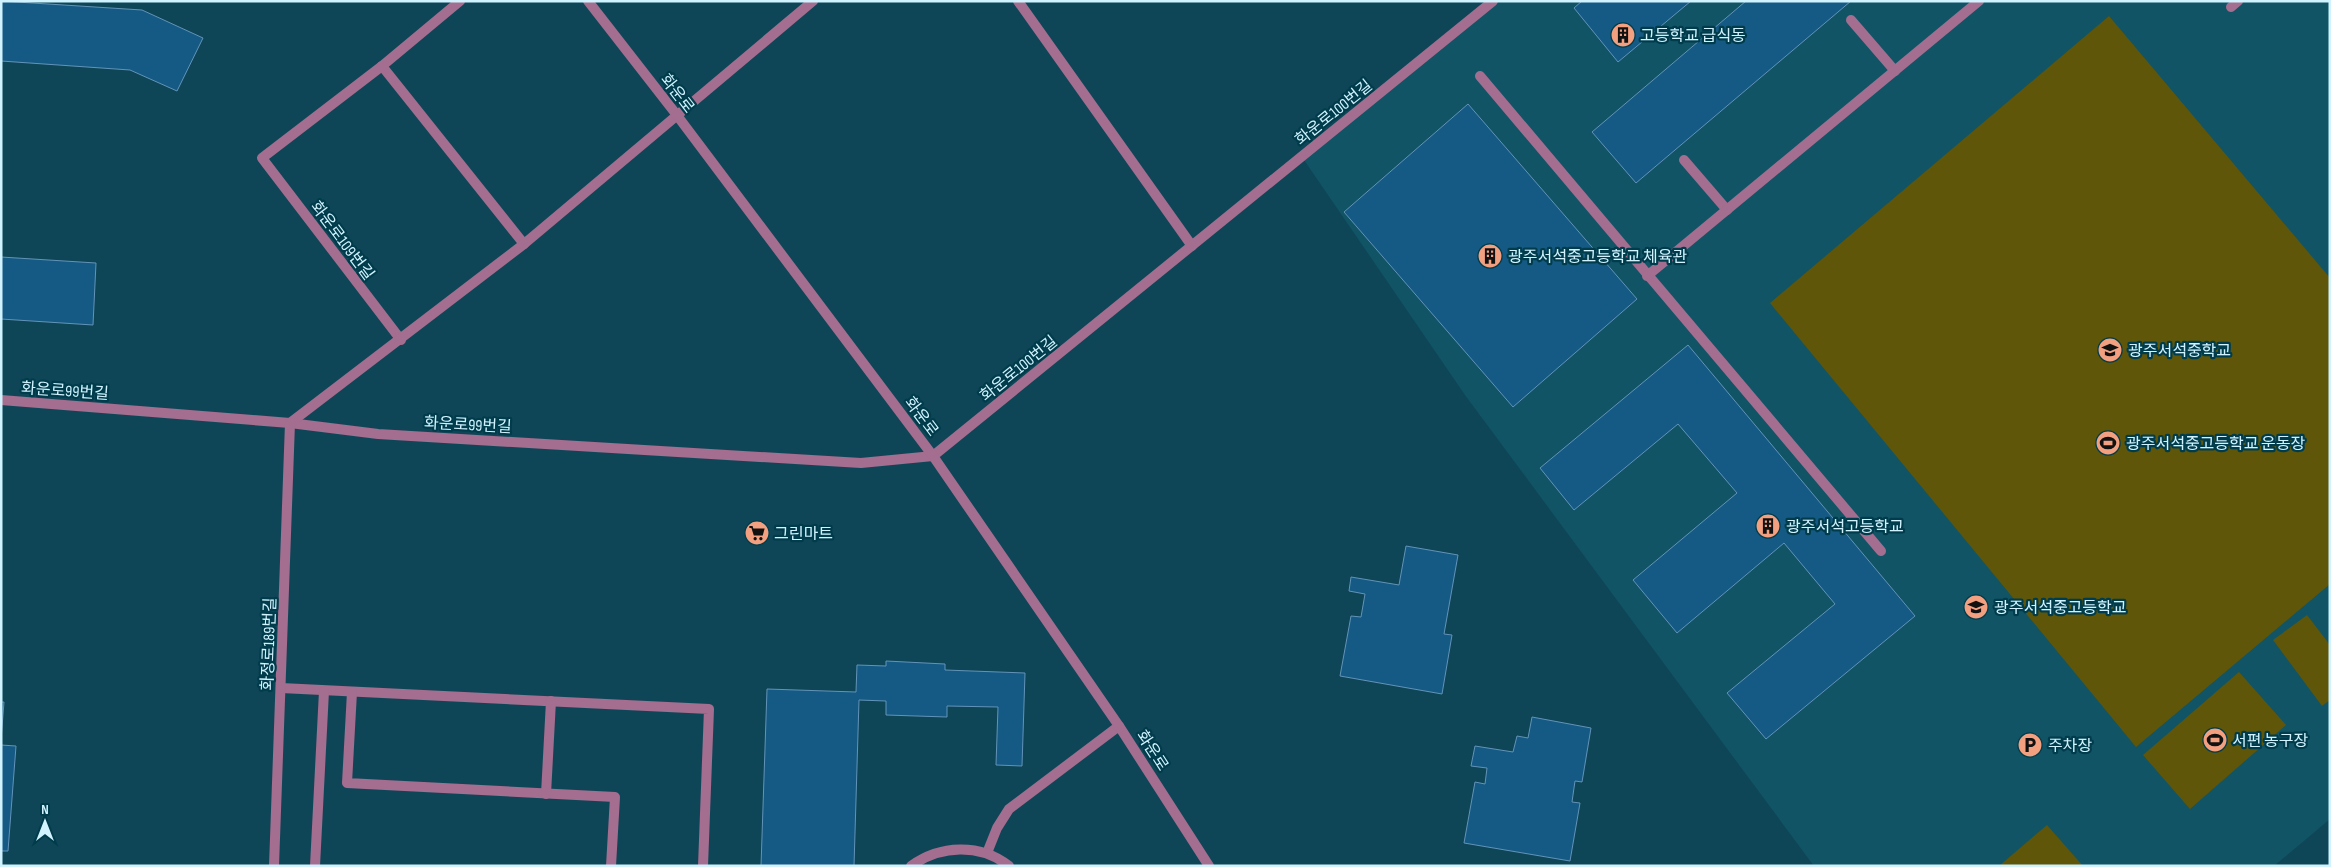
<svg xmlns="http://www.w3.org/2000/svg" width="2331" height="867" font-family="'Sofia Sans Condensed','Noto Sans KR',sans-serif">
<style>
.built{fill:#115466}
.green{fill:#5f5609}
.building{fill:#155a85;stroke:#6293b8}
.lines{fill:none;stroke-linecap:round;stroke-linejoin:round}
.service{stroke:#a36e8f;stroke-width:10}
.minor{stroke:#a36e8f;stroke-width:10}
.tertiary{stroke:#a36e8f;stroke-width:10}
.labels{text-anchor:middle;stroke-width:4.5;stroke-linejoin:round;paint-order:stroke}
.poi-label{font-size:16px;fill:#d1f3ff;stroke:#003c4b;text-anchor:start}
.street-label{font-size:16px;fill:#d1f3ff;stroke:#003c4b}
</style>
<rect width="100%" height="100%" fill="#0f4657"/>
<polygon class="built" points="1493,1 2330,1 2330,819 2274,866 1814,866 1465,395 1302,157"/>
<g class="green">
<polygon points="2109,16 2330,278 2330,584 2136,747 1770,303"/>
<polygon points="2307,615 2330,645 2330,700 2322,706 2273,640"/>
<polygon points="2239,672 2286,725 2190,809 2143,755"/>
<polygon points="2047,825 2083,866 1999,866"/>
</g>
<g class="building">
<polygon points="1,1 142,10 203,38 177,91 130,70 1,61"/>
<polygon points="1582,1 1691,1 1618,62 1574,8"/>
<polygon points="1746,1 1851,1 1636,183 1592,132"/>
<polygon points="1468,104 1637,299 1513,407 1344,212"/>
<polygon points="1,257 96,263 93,325 1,319"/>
<polygon points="1688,345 1915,616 1766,739 1727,693 1835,604 1784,543 1677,633 1633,580 1737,493 1678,424 1574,510 1540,468"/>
<polygon points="1406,546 1458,555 1444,634 1452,635 1442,694 1340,676 1351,616 1361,617 1365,594 1349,591 1351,577 1399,585"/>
<polygon points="886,661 945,664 945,670 1025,673 1022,766 996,765 998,707 947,706 947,717 886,715 886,701 859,700 854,866 761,866 767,689 856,692 857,665 886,666"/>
<polygon points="1,702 4,702 1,740"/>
<polygon points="1532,717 1591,728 1582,782 1575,781 1572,802 1580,803 1570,861 1464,843 1475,782 1485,784 1487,768 1471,766 1475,746 1513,752 1517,736 1528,738"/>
<polygon points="1,745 16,746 8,851 1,851"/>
</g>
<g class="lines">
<g class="service">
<polyline points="2231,7 2238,1"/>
<polyline points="1851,20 1895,71"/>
<polyline points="382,66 524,244"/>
<polyline points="1480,76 1881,551"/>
<polyline points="1684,160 1727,210"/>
<polyline points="1647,276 1979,1"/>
<polyline points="401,340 262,158 382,66 460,1"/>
<polyline points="281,688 709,709 703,866"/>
<polyline points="352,692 347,783 615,797 611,866"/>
<polyline points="546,794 551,701"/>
<polyline points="987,853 997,828 1009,809 1119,726"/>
<polyline points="315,866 324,691"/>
<path d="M911,866c29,-21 69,-23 98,0"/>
</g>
<g class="minor">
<polyline points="1018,1 1192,246"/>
<polyline points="1,400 290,423 378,434 861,463 933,456 1493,1"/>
<polyline points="274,866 290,423 524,244 813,1"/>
</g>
<polyline class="tertiary" points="588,1 676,114 933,456 1119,726 1209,866"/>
</g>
<defs>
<symbol id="building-disc" viewBox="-11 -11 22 22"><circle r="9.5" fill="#f2a080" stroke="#003c4b"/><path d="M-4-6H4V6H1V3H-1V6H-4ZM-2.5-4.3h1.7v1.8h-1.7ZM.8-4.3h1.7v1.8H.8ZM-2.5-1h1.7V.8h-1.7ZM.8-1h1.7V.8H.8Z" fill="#111"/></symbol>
<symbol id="school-disc" viewBox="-11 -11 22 22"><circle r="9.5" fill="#f2a080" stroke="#003c4b"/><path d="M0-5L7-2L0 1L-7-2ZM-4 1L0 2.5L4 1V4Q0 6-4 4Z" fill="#111"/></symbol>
<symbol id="stadium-disc" viewBox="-11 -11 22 22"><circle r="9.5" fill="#f2a080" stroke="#003c4b"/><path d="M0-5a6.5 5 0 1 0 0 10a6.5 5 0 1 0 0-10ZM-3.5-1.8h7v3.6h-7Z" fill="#111"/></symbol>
<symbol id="supermarket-disc" viewBox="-11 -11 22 22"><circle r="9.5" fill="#f2a080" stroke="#003c4b"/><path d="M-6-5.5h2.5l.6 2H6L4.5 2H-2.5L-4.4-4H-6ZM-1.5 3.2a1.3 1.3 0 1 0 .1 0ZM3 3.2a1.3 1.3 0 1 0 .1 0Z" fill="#111"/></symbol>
<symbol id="parking-disc" viewBox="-11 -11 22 22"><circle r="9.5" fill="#f2a080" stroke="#003c4b"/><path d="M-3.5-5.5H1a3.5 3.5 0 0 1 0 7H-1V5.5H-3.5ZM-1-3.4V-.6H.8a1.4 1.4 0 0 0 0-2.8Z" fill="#111"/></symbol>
</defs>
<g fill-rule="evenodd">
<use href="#building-disc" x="1609" y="21" width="28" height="28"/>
<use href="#building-disc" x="1476" y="242" width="28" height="28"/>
<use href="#school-disc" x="2096" y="336" width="28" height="28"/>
<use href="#stadium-disc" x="2094" y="429" width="28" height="28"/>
<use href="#building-disc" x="1754" y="512" width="28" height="28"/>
<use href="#supermarket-disc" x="743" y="519" width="28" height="28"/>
<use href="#school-disc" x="1962" y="593" width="28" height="28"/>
<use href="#stadium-disc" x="2201" y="726" width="28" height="28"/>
<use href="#parking-disc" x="2016" y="731" width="28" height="28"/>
</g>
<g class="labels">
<g class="poi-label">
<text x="1640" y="41">고등학교 급식동</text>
<text x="1508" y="262">광주서석중고등학교 체육관</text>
<text x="2128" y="356">광주서석중학교</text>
<text x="2126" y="449">광주서석중고등학교 운동장</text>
<text x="1786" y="532">광주서석고등학교</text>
<text x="774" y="539">그린마트</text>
<text x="1994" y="613">광주서석중고등학교</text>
<text x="2232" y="746">서편 농구장</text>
<text x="2048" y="751">주차장</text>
</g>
<g class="street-label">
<text transform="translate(678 93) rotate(52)" y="6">화운로</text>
<text transform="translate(1333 112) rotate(-39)" y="6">화운로100번길</text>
<text transform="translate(343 240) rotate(53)" y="6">화운로109번길</text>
<text transform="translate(1018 368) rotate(-39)" y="6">화운로100번길</text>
<text transform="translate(65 390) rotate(4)" y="6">화운로99번길</text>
<text transform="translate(922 416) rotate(53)" y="6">화운로</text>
<text transform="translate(468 424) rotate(3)" y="6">화운로99번길</text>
<text transform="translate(268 644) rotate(-88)" y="6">화정로189번길</text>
<text transform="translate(1153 750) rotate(57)" y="6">화운로</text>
</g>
</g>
<rect width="2331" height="867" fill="none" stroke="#d1f3ff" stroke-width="5"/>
<g transform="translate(45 822)" stroke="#003c4b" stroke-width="4" paint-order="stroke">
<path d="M0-4L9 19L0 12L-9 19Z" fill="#d1f3ff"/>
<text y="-8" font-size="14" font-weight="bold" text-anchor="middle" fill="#d1f3ff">N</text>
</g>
</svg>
